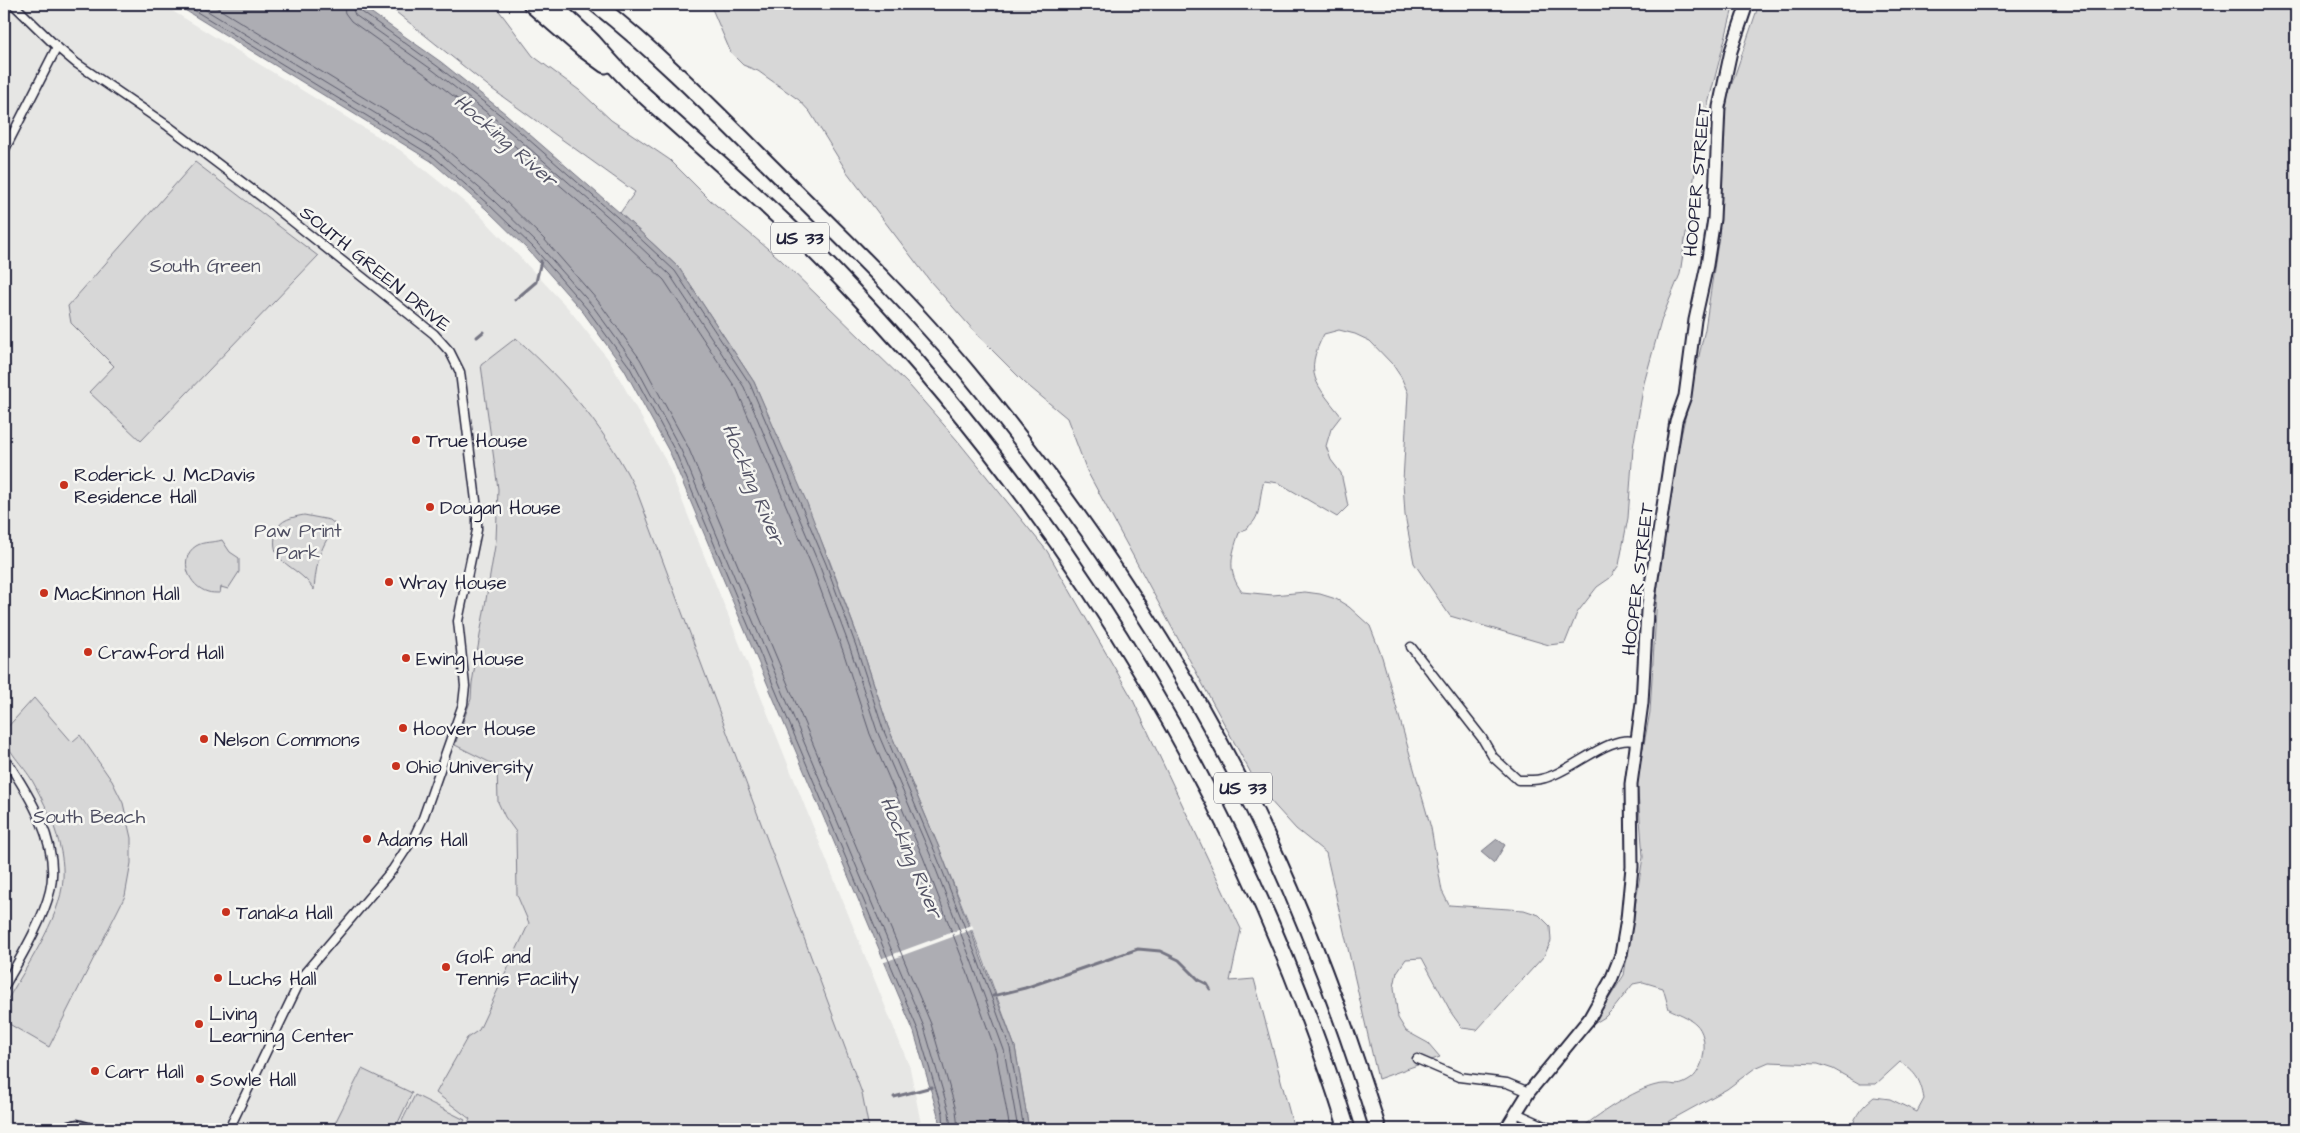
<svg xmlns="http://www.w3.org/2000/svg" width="2300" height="1133" font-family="'Architects Daughter',sans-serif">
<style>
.built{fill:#e6e6e4}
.green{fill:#d7d7d7;stroke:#7c7c89}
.water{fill:#adadb3;stroke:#757583}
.pier{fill:#f6f6f2}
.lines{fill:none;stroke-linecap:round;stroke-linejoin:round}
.shore{stroke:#5a5a6b;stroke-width:1}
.stream{stroke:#757583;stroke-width:3}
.street-casing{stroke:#22223b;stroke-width:11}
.secondary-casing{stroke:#22223b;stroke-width:15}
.highway-casing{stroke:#22223b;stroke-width:19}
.street{stroke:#f6f6f2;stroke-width:8}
.secondary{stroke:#f6f6f2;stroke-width:11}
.highway{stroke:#f6f6f2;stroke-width:15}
.poi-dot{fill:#c8321e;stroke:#f6f6f2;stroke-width:2}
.labels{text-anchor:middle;stroke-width:5;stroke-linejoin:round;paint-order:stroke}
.shield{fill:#f6f6f2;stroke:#626272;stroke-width:1}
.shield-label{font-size:18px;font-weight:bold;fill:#22223b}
.street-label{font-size:19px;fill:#22223b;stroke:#f6f6f2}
.park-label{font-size:19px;fill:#4f4f62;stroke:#f6f6f2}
.poi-label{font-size:19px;fill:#22223b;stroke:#f6f6f2;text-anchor:start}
.water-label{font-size:20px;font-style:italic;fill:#535365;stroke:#f6f6f2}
</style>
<rect width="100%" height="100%" fill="#f6f6f2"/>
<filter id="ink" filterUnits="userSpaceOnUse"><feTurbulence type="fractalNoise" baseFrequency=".02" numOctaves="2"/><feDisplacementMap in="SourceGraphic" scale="10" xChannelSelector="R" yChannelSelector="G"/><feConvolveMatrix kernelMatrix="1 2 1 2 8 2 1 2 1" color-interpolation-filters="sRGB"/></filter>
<g filter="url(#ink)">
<polygon class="built" points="4,4 161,4 400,150 478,213 568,308 609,360 667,463 910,1068 922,1129 4,1129"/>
<g class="green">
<polygon points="386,4 494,4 533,56 579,90 611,120 670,160 710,200 780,259 910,386 957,440 1047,551 1132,698 1241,929 1230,981 1254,979 1294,1129 1029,1129 1015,1047 982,956 940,850 888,727 861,645 830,562 754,382 679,268 620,213 635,192 492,89"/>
<path d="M710,4h1024l-33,127 -21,143 -18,44 -18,65 -11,65 -5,70 -9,47 -9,13 -13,9 -20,26 -12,30 -16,2 -99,-29 -36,-53 -9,-48 -2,-34 5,-88 -7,-16 -8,-12 -23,-24 -15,-7 -16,-4 -15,4c-21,40 -8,50 17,82l-10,13 -5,17 5,14 10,13 7,33 -11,11 -58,-34 -15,-2c-8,26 1,38 -25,52 -8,23 -12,39 3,59l31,3 32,-3 15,2 16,5 13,8 21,19 12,31 49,171 11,63 7,14 75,5 15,5 11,11 1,15 -7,15 -67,74 -15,-2 -10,-14 -30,-56 -16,1 -9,13 -3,15 4,31 8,13 22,12 12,14 -62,22 -52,-226 -30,-24 -37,-41 -172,-317 -20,-53 -42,-35 -42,-42 -53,-60 -83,-109 -37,-60 -11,-12 -41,-29 -15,-6 -12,-12z"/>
<path d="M1759,4h537v1125h-444c3,-15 11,-23 22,-32l16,2 27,13 7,-13c-3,-18 -8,-27 -24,-37l-24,22h-16l-27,-15 -15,-5 -49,-2 -14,6 -28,21 -58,32 -10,8h-71l-5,-2c17,-14 58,-42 80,-43 12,-1 13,4 25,-3 17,-9 22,-44 8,-57 -7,-7 -19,-11 -27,-15l-6,-21 -20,-6 -10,2 -19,24 -9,9 -13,8 32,-50 19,-118 -6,-76 13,-69 9,-150 20,-117 26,-116 14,-93 7,-135z"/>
<polygon points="195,162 318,256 141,441 89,392 114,366 71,323 68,306"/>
<path d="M516,338c51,45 91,93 121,154l225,601 7,36h-404l5,-10 -34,-26 31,-55 12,-8 50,-107 -12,-28 -1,-63 -11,-15 -7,-15 -1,-36 -42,-21 16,-46 1,-16 24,-143 2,-51 -17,-124z"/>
<path d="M304,515l26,5 7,6c-17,18 -21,39 -23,64 -3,-4 -6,-9 -10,-12 -16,-15 -35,-19 -28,-46 3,-13 18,-15 28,-17z"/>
<path d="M222,540l8,12 9,6v14l-11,17 -7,-2 -1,6c-4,0 -9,0 -12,-1 -19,-5 -31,-34 -12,-46 8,-5 17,-3 26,-6z"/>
<path d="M34,698l38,44 8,-7 32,46 11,22 8,35v25l-6,33 -76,151 -45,-26v-15c19,-35 57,-87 59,-127 2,-33 -14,-68 -30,-97 -9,-17 -29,-32 -29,-51z"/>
<polygon points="362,1069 412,1093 395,1129 332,1129"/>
<polygon points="415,1095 465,1120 460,1129 398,1129"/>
</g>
<g class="water">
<polygon points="175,4 359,4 441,62 506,114 620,213 679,268 754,382 807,503 861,645 888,727 940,850 1015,1047 1029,1129 940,1129 938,1115 914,1032 671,455 624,369 583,312 530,252 486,209 431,161"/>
<polygon points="1497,839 1505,845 1494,863 1481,852"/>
</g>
<polygon class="pier" points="972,925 974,929 890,960 882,963 880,959"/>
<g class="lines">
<g class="shore">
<polyline points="184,4 434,157 489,205 534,248 587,309 629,366 676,453 918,1030 943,1113 944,1129"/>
<polyline points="196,4 437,151 494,201 538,244 592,305 634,363 681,450 924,1027 949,1112 951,1129"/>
<polyline points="211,4 441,145 499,195 544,239 598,301 640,359 688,447 931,1024 956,1110 958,1129"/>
<polyline points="343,4 345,13 351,21 429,77 494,128 608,227 664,280 737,390 813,569 843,651 870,734 923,857 964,963 996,1052 1010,1129"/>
<polyline points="351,4 355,15 434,71 499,122 613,221 670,275 744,387 820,567 850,648 877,731 930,854 971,960 1004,1050 1018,1129"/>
<polyline points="357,4 359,10 437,66 503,117 617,217 675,271 750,384 826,564 856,646 883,729 935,852 977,958 1010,1048 1024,1129"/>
</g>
<g class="stream">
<polyline points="515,300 536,282 541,261"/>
<polyline points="477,337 483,332"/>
<polyline points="993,996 1025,988 1138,949 1160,951 1179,960 1199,980 1207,984 1210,989"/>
<polyline points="894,1097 932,1087"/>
</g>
<defs>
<g id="street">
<polyline points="13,4 57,47 76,63 168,126 267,201 434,334 450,352 460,372 477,509 477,530 458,621 465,686 463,704 423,818 414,837 393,869 303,975 229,1129"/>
<polyline points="4,151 57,47"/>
<path d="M1411,647l71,91 11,19 25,23c9,0 18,1 27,-2 28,-7 66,-46 92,-36"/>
<path d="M4,757c25,37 57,88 46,134 -7,30 -31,69 -46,96"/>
<polyline points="1417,1059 1459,1077 1507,1083 1529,1092"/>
<polyline points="1516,1113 1552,1129"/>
</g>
<g id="secondary">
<polyline points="64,1129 77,1126 88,1129"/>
<polyline points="1506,1129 1529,1092 1589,1019 1611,980 1621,955 1627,919 1632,867 1631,784 1642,703 1647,611 1676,421 1685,396 1695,320 1707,265 1714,219 1719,107 1731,51 1747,4"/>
</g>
<g id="highway">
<polyline points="531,4 583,49 605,65"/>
<path d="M552,4c14,13 28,25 41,38 14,16 28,32 43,46 72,66 149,130 216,202 225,239 397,525 495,839"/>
<path d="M596,4c71,56 134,123 198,186 60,59 120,118 174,183 103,125 197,262 271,406 57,112 102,230 139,350"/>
</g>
</defs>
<use href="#street" class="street-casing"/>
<use href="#secondary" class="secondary-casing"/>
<use href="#highway" class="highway-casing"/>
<use href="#street" class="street"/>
<use href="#secondary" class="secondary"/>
<use href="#highway" class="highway"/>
</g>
</g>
<g class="poi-dot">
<circle cx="416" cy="440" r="5"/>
<circle cx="64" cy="485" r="5"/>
<circle cx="430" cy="507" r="5"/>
<circle cx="389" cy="582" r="5"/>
<circle cx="44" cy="593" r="5"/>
<circle cx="88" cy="652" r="5"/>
<circle cx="406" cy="658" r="5"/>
<circle cx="403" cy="728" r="5"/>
<circle cx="204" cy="739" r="5"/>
<circle cx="396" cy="766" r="5"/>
<circle cx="367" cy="839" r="5"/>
<circle cx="226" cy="912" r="5"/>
<circle cx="446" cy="967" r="5"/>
<circle cx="218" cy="978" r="5"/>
<circle cx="199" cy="1024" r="5"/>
<circle cx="95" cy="1071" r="5"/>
<circle cx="200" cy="1079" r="5"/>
</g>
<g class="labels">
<g class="shield">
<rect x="771" y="222.5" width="58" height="31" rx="4"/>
<rect x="1214" y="772.5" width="58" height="31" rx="4"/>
</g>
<g class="shield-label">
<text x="800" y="244">US 33</text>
<text x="1243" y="794">US 33</text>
</g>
<g class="street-label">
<text transform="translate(1696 180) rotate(-85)" y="7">HOOPER STREET</text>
<text transform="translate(376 268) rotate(39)" y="7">SOUTH GREEN DRIVE</text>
<text transform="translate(1637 579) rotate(-83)" y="7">HOOPER STREET</text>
</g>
<g class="park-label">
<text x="205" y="272">South Green</text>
<text x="298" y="537">Paw Print<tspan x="298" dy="22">Park</tspan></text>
<text x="89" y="823">South Beach</text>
</g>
<g class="poi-label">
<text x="426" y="447">True House</text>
<text x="74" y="481">Roderick J. McDavis<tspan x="74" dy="22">Residence Hall</tspan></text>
<text x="440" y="514">Dougan House</text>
<text x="399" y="589">Wray House</text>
<text x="54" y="600">MacKinnon Hall</text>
<text x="98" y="659">Crawford Hall</text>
<text x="416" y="665">Ewing House</text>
<text x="413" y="735">Hoover House</text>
<text x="214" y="746">Nelson Commons</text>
<text x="406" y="773">Ohio University</text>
<text x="377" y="846">Adams Hall</text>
<text x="236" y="919">Tanaka Hall</text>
<text x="456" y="963">Golf and<tspan x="456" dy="22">Tennis Facility</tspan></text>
<text x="228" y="985">Luchs Hall</text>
<text x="209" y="1020">Living<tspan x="209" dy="22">Learning Center</tspan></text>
<text x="105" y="1078">Carr Hall</text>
<text x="210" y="1086">Sowle Hall</text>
</g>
<g class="water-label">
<text transform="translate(506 140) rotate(41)" y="7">Hocking River</text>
<text transform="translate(754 484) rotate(67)" y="7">Hocking River</text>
<text transform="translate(912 857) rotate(67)" y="7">Hocking River</text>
</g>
</g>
<rect width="2300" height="1133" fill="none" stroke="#f6f6f2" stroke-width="20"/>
<rect x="10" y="10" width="2280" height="1113" fill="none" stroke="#22223b" stroke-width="2" filter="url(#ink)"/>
</svg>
